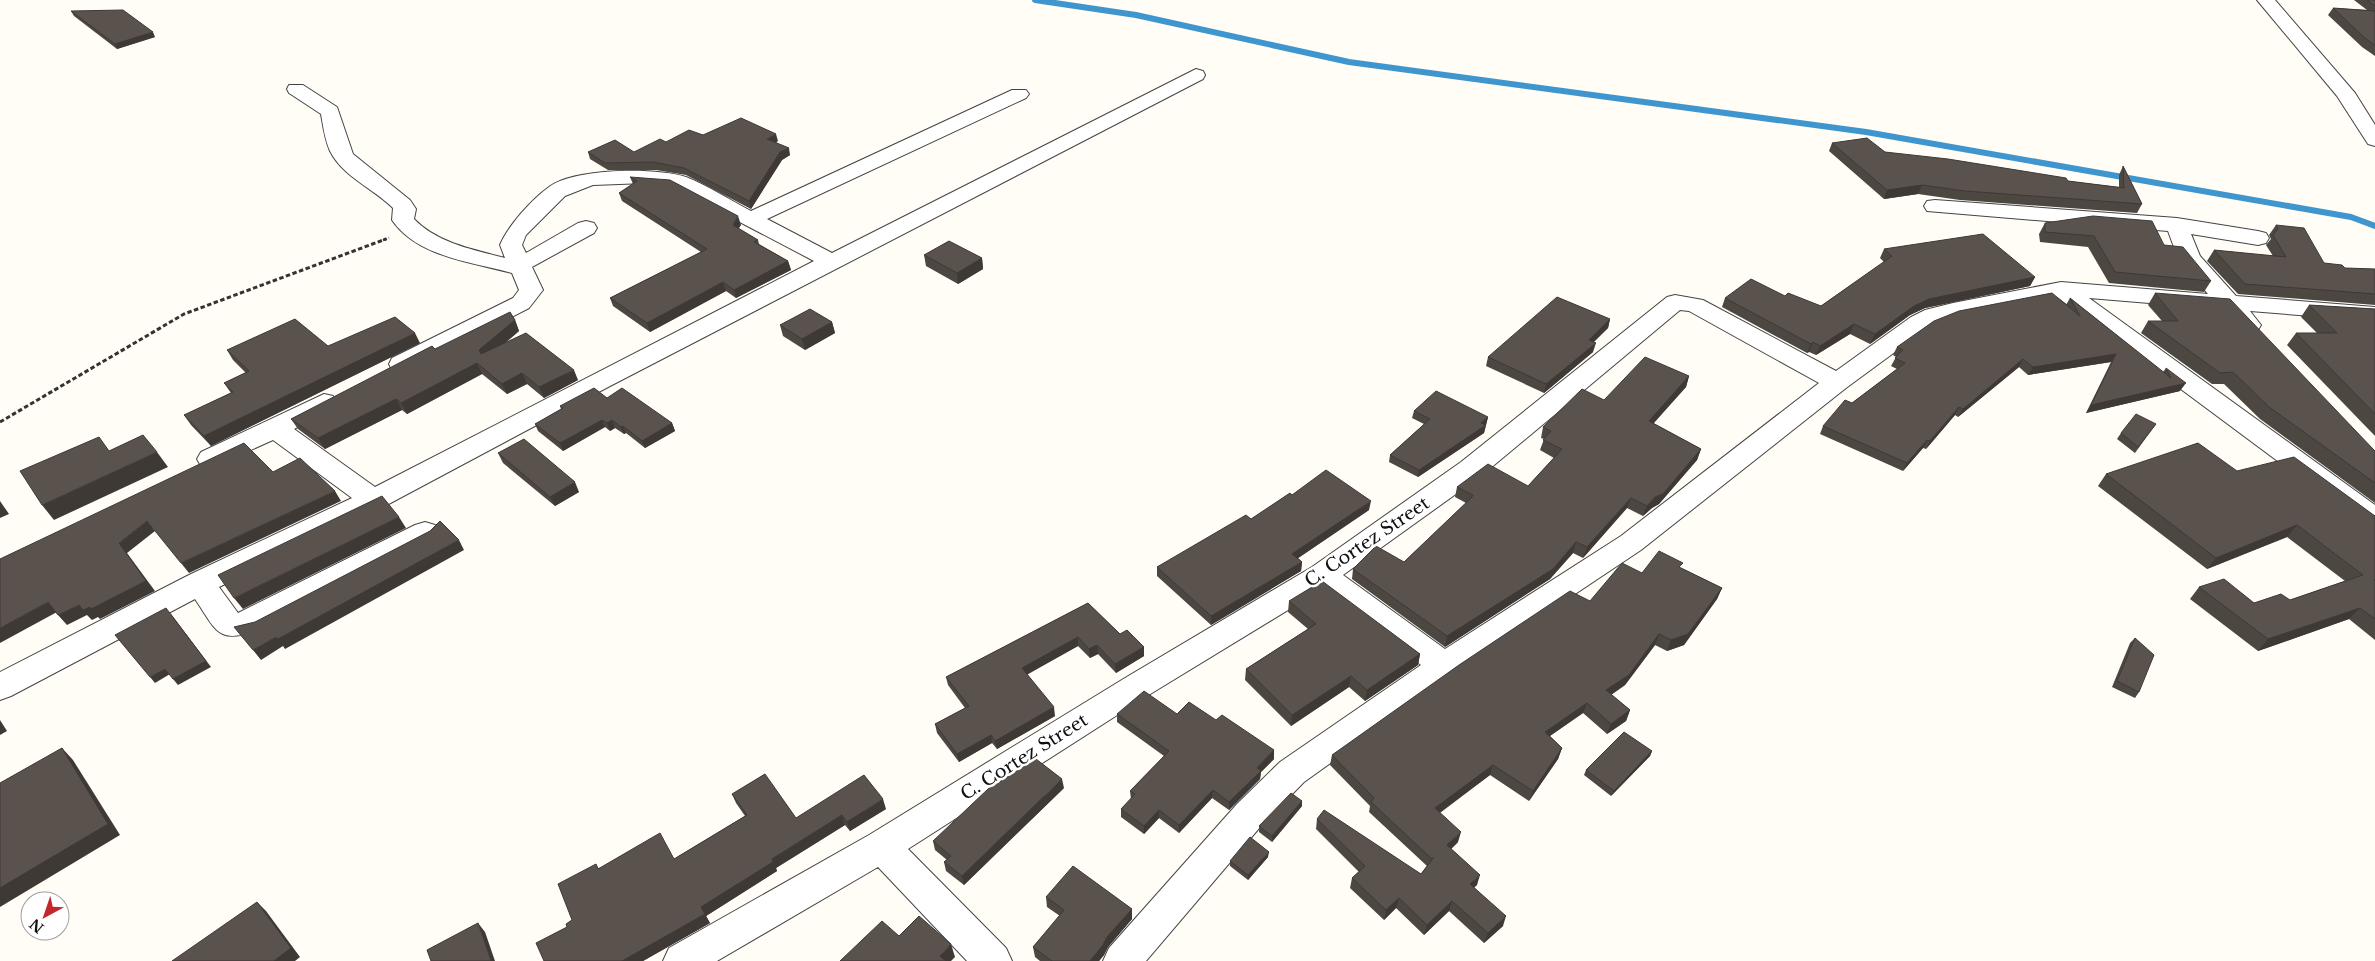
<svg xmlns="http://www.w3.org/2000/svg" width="2375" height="961" font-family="'Libre Baskerville',serif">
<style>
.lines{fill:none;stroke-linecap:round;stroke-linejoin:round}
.stream{stroke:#3f96cf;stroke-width:6}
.minor-casing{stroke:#444;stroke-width:2}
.path-far1{stroke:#333;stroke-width:2.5;stroke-dasharray:4 2;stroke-linecap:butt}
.path{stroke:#333;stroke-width:3;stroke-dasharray:4.5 2.5;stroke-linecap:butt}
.minor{fill:#fff;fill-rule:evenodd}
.wall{fill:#4d4742}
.shaded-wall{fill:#3f3936}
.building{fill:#5a524d;stroke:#3f3936}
.labels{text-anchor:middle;stroke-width:5;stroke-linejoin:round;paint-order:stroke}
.street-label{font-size:18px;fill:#111;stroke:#fff}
</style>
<rect width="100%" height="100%" fill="#fffdf5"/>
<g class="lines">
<polyline class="stream" points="1035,0 1136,15 1349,62 1866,132 2351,217 2375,226"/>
<defs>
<g id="minor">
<polygon points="2257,0 2275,0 2355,93 2375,125 2375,146 2368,144 2337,96"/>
<path d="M1196,69l7,2 2,4 -2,4 -593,307 -227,121 -164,80 19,26 177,-88 10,-3 10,3 4,7 -4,7 -174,91c-44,14 -43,3 -66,-31l-184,97 -11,4v-28l189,-97 163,-77 -79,-58 -62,28 -10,-2 -4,-7 4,-7 123,-58 9,2 4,6 -4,6 -39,21 81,58 439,-226 -141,-74 -27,-4 -53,2 -28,11 -39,39 -4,10 4,8 52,-30 8,-2 8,2 3,5 -3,5 -62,34 11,23 -14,18 -119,62 -9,2 -9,-2 -3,-6 3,-6 121,-60 6,-8 -7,-17c-40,-11 -95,-16 -120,-53l1,-12c-20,-20 -50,-31 -63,-57 -5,-11 -7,-25 -9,-37l-32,-21 -2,-4 2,-4h14l34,22 16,47 57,46 6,9 -2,10c23,24 60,31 91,39l-5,-13c8,-19 31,-45 49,-58 25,-19 107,-20 137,-10 22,9 44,23 65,34l261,-121h14l3,4 -3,4 -259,121 65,34z"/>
<path d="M1935,200l242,18 81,13 8,2 3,5 -3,5 -8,2 -67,-11 9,22 36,40 139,11v14l-125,-10 11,14 -3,5c-19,5 -25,-9 -36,-21l-133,-11 286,207v24l-10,-3 -308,-229 -103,20 -25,10 -83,61 -205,162 -186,124 -151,108 -43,44 -115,135h-43l6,-13 128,-144 43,-42 141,-97 -100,-75 -174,106 -239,153 98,99 6,13h-45l-89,-94 -161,94h-54l6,-13 200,-113 256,-157 187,-111 149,-105 206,-165 8,-2 28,5 133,71 75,-54 14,-7 28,-7 108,-21 147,12 -30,-36 -10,-27 -241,-20 -3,-5 3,-5zM1680,310l9,1 130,72 -198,153 -176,113 -102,-74 138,-99z"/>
</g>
</defs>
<use href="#minor" class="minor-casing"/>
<polyline class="path-far1" points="383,240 389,238"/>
<polyline class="path" points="0,422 184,314 386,239"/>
<use href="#minor" class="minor"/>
</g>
<g class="wall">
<polygon points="2354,0 2375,0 2375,56 2362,47 2328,15 2333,8 2367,10"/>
<polygon points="71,11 155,37 117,49 74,16"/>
<polygon points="703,135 778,141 776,142 790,155 782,160 751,209 686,175 656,170 608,170 590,159 588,152 634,152 666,142"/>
<polygon points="1832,143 1885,152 2068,181 2119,187 2119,175 2123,166 2142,204 2137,213 1960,200 1918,194 1884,199 1829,151"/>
<polygon points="630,177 741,225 738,228 758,240 759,244 788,261 791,270 736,298 726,291 650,332 613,306 610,298 701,252 622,201 619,193 633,184"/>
<polygon points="2045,223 2164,245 2211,281 2204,292 2109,283 2088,247 2040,242 2039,234"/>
<polygon points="2276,225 2324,263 2345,268 2375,269 2375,305 2238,294 2207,261 2214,250 2273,256 2266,245 2271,239 2269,235"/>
<polygon points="1884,249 2035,277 2030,286 1925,308 1910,315 1870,344 1850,334 1816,355 1809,352 1807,353 1722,307 1725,298 1785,296 1821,306 1884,262 1880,258"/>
<polygon points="924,255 982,258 983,269 958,284 926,266"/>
<polygon points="2155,293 2375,451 2375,503 2260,419 2224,384 2212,384 2141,333 2148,321 2162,321 2148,305"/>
<polygon points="2070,298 2163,372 2166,368 2180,391 2086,413 2111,362 2028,375 2019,367 1958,417 1955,415 1926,449 1923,448 1903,471 1820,434 1823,426 1852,403 1897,369 1891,366 1896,357 1893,355 1897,347 2066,305"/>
<polygon points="2309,305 2375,309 2375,436 2287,345 2296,333 2317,333 2301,317"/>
<polygon points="1610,319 1608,328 1593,342 1593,352 1544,393 1486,366 1488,357"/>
<polygon points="515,320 519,331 505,343 578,380 544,398 527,384 507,394 482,374 407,414 402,410 325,449 298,429 291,419 435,349"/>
<polygon points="832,322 835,333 805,350 783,336 780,325"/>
<polygon points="420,343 211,446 191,425 184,415 231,393 224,383 246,373 233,360 227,350"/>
<polygon points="1689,376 1686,387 1653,423 1701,449 1697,460 1659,504 1652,508 1643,516 1627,508 1583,558 1573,553 1550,579 1445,647 1352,579 1353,569 1404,562 1466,503 1455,497 1457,487 1528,486 1554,458 1540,450 1544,439 1541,438 1543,427 1604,400"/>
<polygon points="607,398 672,423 675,431 645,448 626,433 624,434 615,428 610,431 605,427 563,451 538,431 535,424 561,409 560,406"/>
<polygon points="1414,411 1488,417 1484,433 1418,477 1389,462 1390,455 1424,424 1412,418"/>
<polygon points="2156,424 2135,453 2117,439 2121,433"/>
<polygon points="498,453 579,492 555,506 503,463"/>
<polygon points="2237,471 2375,516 2375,640 2349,619 2258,651 2190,599 2199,587 2254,603 2290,600 2345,581 2287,537 2207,569 2098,486 2106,474"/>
<polygon points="1292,495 1369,510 1298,558 1302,562 1301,571 1211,625 1157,576 1157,567 1251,519"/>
<polygon points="1681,568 1722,588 1717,599 1684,645 1667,651 1655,645 1625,685 1611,695 1630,710 1626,721 1607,734 1583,713 1550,736 1562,748 1558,759 1529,801 1490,775 1440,813 1458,842 1451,849 1477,885 1474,887 1503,926 1484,943 1449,911 1424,935 1396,908 1384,920 1350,888 1352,878 1359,872 1316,829 1317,819 1421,874 1427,866 1369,812 1370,806 1330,765 1332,755 1590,601 1642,573"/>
<polygon points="1289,601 1420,654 1418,665 1365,701 1349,687 1291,726 1245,680 1246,669 1308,629 1288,612"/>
<polygon points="1088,603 1120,634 1144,647 1144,656 1116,673 1098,654 1090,658 1078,646 1027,674 1055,716 997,749 992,743 959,762 937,733 935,724 965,708 948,685 946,677"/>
<polygon points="2135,638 2139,692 2135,698 2112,687 2130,643"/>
<polygon points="1117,714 1177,714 1216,720 1274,750 1274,759 1261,772 1260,779 1229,810 1212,798 1179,833 1159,818 1144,834 1121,817 1121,809 1131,799 1130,791 1164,756 1117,722"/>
<polygon points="1652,751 1650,756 1611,796 1584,775 1586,770"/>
<polygon points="1064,788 964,885 946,871 944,862 947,860 935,850 933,841"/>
<polygon points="732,794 796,818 886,809 850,831 845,825 776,868 777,871 706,916 710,923 643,961 544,961 572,920 596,864 598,868 674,859 745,816 736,803"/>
<polygon points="1302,801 1302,806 1272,842 1259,832 1259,826"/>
<polygon points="1268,857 1248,880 1230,866 1230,861"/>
<polygon points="1046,897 1132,909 1132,919 1108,947 1104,955 1099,961 1040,961 1035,957 1033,947 1060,916 1047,907"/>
</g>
<g class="shaded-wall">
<polygon points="153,32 155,37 117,49 115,44"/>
<polygon points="776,134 778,141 769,146 767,139"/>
<polygon points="789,148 790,155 782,160 751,209 749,201 780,152"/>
<polygon points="1922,185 1918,194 1884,199 1887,190"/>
<polygon points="738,216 741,225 735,234 733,225"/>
<polygon points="982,258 983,269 958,284 957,273"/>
<polygon points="788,261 791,270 736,298 734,290"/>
<polygon points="2035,277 2030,286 1925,308 1910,315 1870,344 1875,334 1914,306 1929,299"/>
<polygon points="723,282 726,291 650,332 647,323"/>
<polygon points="1610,319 1608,328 1587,349 1589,340"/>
<polygon points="515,320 519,331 484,361 479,350"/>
<polygon points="832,322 835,333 805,350 802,339"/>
<polygon points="1854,324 1850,334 1816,355 1820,346"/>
<polygon points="415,333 420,343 211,446 204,436"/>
<polygon points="1813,342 1809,352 1807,353 1811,344"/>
<polygon points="1596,343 1593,352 1544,393 1546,384"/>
<polygon points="2116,354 2111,362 2028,375 2033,367"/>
<polygon points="2023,359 2019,367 1958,417 1963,409"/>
<polygon points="477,363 482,374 407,414 401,403"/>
<polygon points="574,370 578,380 544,398 539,387"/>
<polygon points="522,373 527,384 507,394 502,384"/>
<polygon points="1689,376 1686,387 1646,432 1649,421"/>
<polygon points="2186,383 2180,391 2086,413 2091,405"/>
<polygon points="396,399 402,410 325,449 318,438"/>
<polygon points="1959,407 1955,415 1926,449 1930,441"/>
<polygon points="1488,417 1486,425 1485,426 1486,425 1484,433 1418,477 1419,470 1481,423"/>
<polygon points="602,420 605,427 563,451 560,443"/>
<polygon points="612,420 615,428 610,431 607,423"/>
<polygon points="672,423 675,431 645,448 642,441"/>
<polygon points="623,426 626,433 624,434 621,427"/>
<polygon points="1927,440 1923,448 1903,471 1907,463"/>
<polygon points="1701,449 1697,460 1659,504 1652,508 1643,516 1647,506"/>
<polygon points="157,452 168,467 54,520 42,505"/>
<polygon points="575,482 579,492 555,506 550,497"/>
<polygon points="335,491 341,501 189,573 181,563"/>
<polygon points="1631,498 1627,508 1583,558 1587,547"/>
<polygon points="0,501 9,514 0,518"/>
<polygon points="1371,501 1369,510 1291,563 1292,554"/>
<polygon points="399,517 406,528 243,609 234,598"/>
<polygon points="147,521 155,531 127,553 155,591 100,619 98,617 92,620 87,615 67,625 58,615 79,605 90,607 119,543"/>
<polygon points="2297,525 2287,537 2207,569 2216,558"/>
<polygon points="459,540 464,550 285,649 283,646 261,660 253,650 276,637"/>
<polygon points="1576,542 1573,553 1550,579 1445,647 1447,636"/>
<polygon points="1302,562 1301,571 1211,625 1211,616"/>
<polygon points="1722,588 1717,599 1684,645 1667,651 1671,640"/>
<polygon points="48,602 57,612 0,643 0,628"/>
<polygon points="2360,608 2349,619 2258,651 2268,639"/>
<polygon points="171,614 211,667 178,685 173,679"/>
<polygon points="1659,634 1655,645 1625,685 1602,701 1606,690"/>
<polygon points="1078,637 1078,646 1023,677 1022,668"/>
<polygon points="1097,645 1098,654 1090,658 1089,649"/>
<polygon points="1144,647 1144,656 1116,673 1115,664"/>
<polygon points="1420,654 1418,665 1365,701 1367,690"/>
<polygon points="165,669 170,674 155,683 150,677"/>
<polygon points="1351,676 1349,687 1291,726 1292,715"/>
<polygon points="1587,703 1583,713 1541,742 1545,732"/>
<polygon points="1054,707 1055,716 997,749 995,741"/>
<polygon points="1630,710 1626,721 1607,734 1611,724"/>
<polygon points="0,720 7,731 0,735"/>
<polygon points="991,735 992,743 959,762 957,754"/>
<polygon points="62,748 73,760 120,835 0,907 0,888"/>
<polygon points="1562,748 1558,759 1529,801 1533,791"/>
<polygon points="1274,750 1274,759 1261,772 1260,779 1229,810 1229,802 1257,768"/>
<polygon points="1652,751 1650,756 1611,796 1614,791"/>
<polygon points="1493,765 1490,775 1432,818 1435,808"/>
<polygon points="1062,779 1064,788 964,885 962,876"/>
<polygon points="1213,790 1212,798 1179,833 1179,825"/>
<polygon points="883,799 886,809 850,831 847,822"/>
<polygon points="1302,801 1302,806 1272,842 1272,836"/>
<polygon points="1159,810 1159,818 1144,834 1144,826"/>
<polygon points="842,815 845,825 776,868 777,871 706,916 710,923 643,961 622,961 772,859"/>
<polygon points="1461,832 1458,842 1444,856 1447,845"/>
<polygon points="1269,852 1268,857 1248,880 1248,875"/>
<polygon points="1480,875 1477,885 1467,894 1470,884"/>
<polygon points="1399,898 1396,908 1384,920 1386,910"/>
<polygon points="1452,901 1449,911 1424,935 1427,925"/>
<polygon points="257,902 266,911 300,957 295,961 274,961"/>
<polygon points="1132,909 1132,919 1108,947 1104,955 1099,961 1090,961 1107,937"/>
<polygon points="1506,916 1503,926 1484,943 1488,933"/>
<polygon points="478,923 485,932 495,961 491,961"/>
<polygon points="951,944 955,957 951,961 941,961 940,956"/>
</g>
<g class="building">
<polygon points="2367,0 2375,0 2375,6"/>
<polygon points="2333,8 2375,11 2375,45 2366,39"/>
<polygon points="123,10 153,32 115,44 71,11"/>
<polygon points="741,118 776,134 767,139 789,148 780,152 749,201 684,168 653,162 605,163 588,152 615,140 634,152 660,139 666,142 689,130 703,135"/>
<polygon points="1867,138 1885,152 1948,159 2066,178 2068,181 2124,188 2123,166 2142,204 1965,191 1922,185 1887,190 1832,143"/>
<polygon points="630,177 670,180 738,216 733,225 758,240 754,242 788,261 734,290 723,282 647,323 610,298 707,249 619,193 637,181"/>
<polygon points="2093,216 2152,221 2164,245 2183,247 2211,281 2115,272 2094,236 2045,232 2045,223"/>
<polygon points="2276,225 2304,228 2324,263 2342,265 2345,268 2375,269 2375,294 2245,284 2214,250 2286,257 2273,235 2278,229"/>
<polygon points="1983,234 2035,277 1929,299 1914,306 1875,334 1854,324 1820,346 1813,342 1811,344 1725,298 1751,279 1785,296 1788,293 1821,306 1892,256 1884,249"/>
<polygon points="949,241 982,258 957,273 924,255"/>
<polygon points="2052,293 2080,316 2070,298 2171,378 2166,368 2186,383 2091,405 2116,354 2033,367 2023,359 1963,409 1959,407 1930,441 1927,440 1907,463 1823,426 1845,400 1852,403 1905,363 1895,358 1903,350 1897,347 1934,321 1959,311"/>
<polygon points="2155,293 2230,299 2374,450 2375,451 2375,483 2269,407 2233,372 2220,373 2148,321 2178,321"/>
<polygon points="1557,297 1610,319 1589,340 1596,343 1546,384 1488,357"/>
<polygon points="2309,305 2375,309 2375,414 2296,333 2337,333"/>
<polygon points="810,309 832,322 802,339 780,325"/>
<polygon points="510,312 515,320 479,350 481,354 526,333 574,370 539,387 522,373 502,384 477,363 401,403 396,399 318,438 291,419 432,346 435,349"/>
<polygon points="395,317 415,333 204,436 184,415 233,392 224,383 249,371 227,350 295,319 328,346"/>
<polygon points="1645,357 1689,376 1649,421 1701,449 1663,494 1655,497 1647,506 1631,498 1587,547 1576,542 1553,569 1447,636 1353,569 1376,546 1404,562 1472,497 1473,495 1457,487 1488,464 1528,486 1562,449 1543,440 1551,431 1543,427 1582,389 1604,400"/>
<polygon points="594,388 607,398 622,388 672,423 642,441 623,426 621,427 612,420 607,423 602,420 560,443 535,424 563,408 560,406"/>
<polygon points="1436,391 1488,417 1481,423 1486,425 1419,470 1390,455 1430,419 1414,411"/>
<polygon points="2136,414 2156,424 2138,447 2121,433"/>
<polygon points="143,435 157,452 42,505 20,471 99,437 109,451"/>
<polygon points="524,439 575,482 550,497 498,453"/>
<polygon points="244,443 273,472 300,458 335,491 181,563 147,521 119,543 146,581 91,609 90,607 83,610 79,605 58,615 48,602 0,628 0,559"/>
<polygon points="2198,443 2237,471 2294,457 2375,516 2375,580 2374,580 2375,581 2375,619 2360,608 2268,639 2199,587 2224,579 2254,603 2281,594 2290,600 2363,575 2297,525 2216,558 2106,474"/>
<polygon points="1326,470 1371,501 1292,554 1302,562 1211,616 1157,567 1246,515 1251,519 1290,493 1292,495"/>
<polygon points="382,496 399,517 234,598 218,575"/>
<polygon points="440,521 459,540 278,639 276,637 253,650 234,627 255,622 430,531"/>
<polygon points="1659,551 1683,563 1679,567 1722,588 1688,634 1671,640 1659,634 1629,675 1606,690 1630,710 1611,724 1587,703 1545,732 1562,748 1533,791 1493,765 1435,808 1461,832 1447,845 1480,875 1470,884 1506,916 1488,933 1452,901 1427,925 1399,898 1386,910 1352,878 1365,866 1317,819 1324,810 1421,874 1434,857 1432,859 1371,802 1374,798 1332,755 1459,665 1570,591 1590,601 1622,563 1642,573"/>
<polygon points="1322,581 1420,654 1367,690 1351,676 1292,715 1246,669 1316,624 1289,601"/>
<polygon points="1088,603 1120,634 1127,630 1144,647 1115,664 1097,645 1089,649 1078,637 1022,668 1054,707 995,741 991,735 957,754 935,724 969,706 946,677"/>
<polygon points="166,608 206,661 173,679 165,669 150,677 115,635"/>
<polygon points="2135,638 2154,655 2139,692 2117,681"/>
<polygon points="1144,691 1177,714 1189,702 1216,720 1222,715 1274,750 1257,768 1261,771 1229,802 1213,790 1179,825 1159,810 1144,826 1121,809 1135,794 1130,791 1169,751 1117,714"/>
<polygon points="1624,732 1652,751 1614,791 1586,770"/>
<polygon points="62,748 108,824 0,888 0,783"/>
<polygon points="1036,759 1062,779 962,876 944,862 951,856 933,841 988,789"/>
<polygon points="765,774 796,818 864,775 883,799 847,822 842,815 772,859 773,862 701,907 705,914 622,961 544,961 536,943 567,927 566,924 572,920 558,884 596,864 598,869 660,833 674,859 747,815 732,794"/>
<polygon points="1291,793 1302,801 1272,836 1259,826"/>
<polygon points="1250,837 1269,852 1248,875 1230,861"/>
<polygon points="1073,866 1132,909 1107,937 1103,945 1090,961 1052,961 1033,947 1064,910 1046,897"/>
<polygon points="257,902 291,948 274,961 172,961"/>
<polygon points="919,916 951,944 940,956 946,961 840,961 882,921 899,936"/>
<polygon points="478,923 491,961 431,961 427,950"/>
</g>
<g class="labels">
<g class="street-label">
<text transform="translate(1367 542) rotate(-34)" y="6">C. Cortez Street</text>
<text transform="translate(1024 757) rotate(-32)" y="6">C. Cortez Street</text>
</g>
</g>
<g transform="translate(45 916) rotate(220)"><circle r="24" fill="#ffffff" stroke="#a0a0a0"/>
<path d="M0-4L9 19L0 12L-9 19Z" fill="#c4262e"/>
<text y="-8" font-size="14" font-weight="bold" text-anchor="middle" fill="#111111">N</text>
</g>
</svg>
